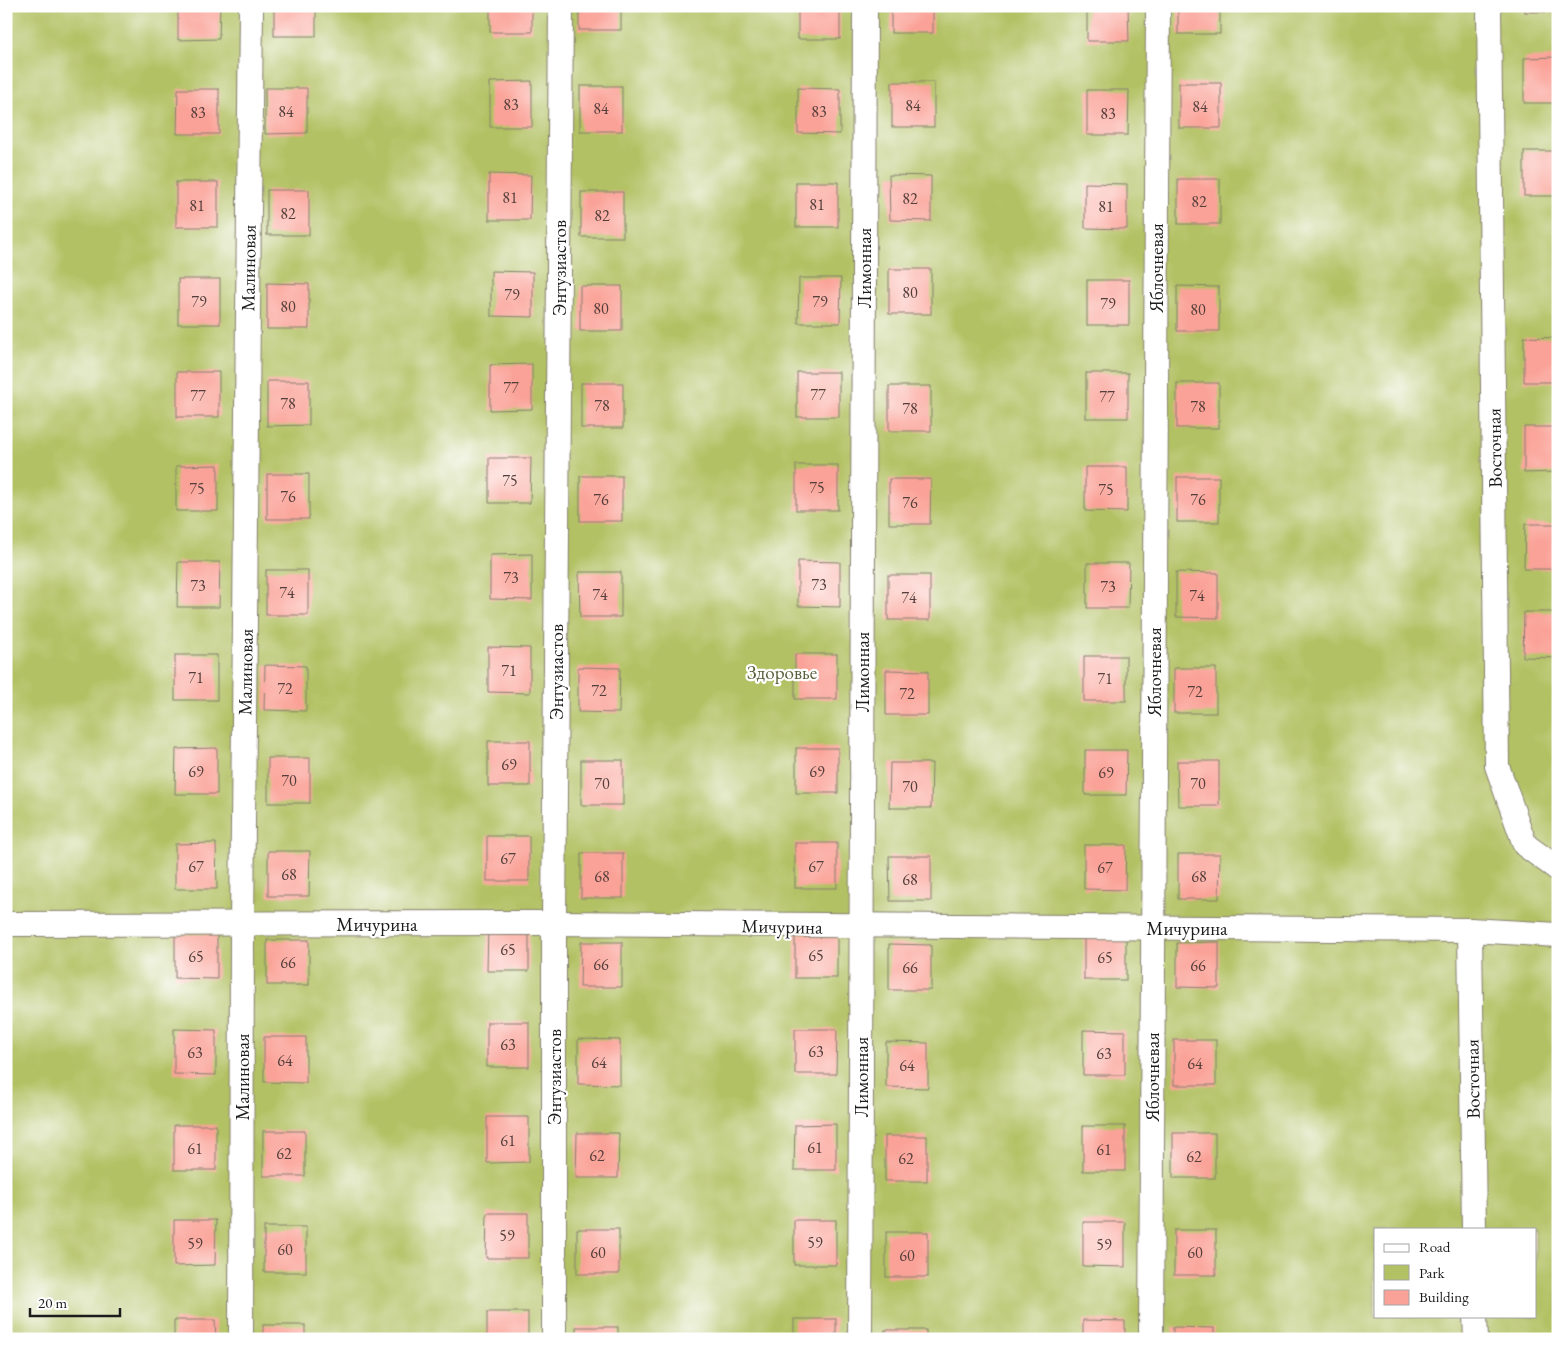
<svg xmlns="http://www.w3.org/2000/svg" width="1564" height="1345" font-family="'EB Garamond',serif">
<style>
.green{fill:#b2c163;stroke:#676e40;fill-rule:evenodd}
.building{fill:#faa297}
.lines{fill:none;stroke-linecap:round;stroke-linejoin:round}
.minor-casing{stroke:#847e6d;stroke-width:26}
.minor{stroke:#fff;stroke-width:24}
.labels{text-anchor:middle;stroke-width:4.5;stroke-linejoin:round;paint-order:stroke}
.number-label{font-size:16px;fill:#543e3b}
.street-label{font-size:19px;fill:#1c1c1c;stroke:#fff}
.park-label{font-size:19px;fill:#585e38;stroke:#fff}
</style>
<rect width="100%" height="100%" fill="#fff"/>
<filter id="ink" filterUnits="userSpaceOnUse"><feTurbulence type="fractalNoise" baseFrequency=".02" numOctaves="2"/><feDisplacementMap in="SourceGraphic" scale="10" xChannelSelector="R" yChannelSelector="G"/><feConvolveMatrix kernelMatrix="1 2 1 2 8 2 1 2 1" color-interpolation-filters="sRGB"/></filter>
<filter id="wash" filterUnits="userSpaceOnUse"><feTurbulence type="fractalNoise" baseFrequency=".0096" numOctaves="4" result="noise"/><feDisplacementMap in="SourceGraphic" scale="20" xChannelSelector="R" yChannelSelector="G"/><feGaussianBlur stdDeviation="1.12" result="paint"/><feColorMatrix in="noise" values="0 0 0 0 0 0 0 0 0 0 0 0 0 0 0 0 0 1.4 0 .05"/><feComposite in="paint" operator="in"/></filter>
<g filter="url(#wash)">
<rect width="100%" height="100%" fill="#ecdfbe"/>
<path class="green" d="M6,6h1552v1333h-1552zM1375,1229h160v87h-160z"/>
<g id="blocks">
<g class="building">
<polygon points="178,6 220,6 219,39 178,40"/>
<rect x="274" y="6" width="42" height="30"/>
<rect x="490" y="6" width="42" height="26"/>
<rect x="579" y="6" width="42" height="24"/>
<rect x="798" y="6" width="42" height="33"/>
<rect x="891" y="6" width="42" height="27"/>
<polygon points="1087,6 1128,6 1129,41 1087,41"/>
<rect x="1178" y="6" width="42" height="28"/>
<rect x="1525" y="6" width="33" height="6"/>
<polygon points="1558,57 1558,103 1524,103 1524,58"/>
<polygon points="532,81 532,127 490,127 490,82"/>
<rect x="892" y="82" width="42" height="45"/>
<rect x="1179" y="83" width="42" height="45"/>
<rect x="580" y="86" width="42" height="45"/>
<polygon points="265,88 307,88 307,133 265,134"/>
<polygon points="798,88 840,89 840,134 798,133"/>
<polygon points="178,89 219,89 219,134 177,134"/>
<polygon points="1087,90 1129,90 1128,135 1087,135"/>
<rect x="1524" y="151" width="34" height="45"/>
<polygon points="489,174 531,175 530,220 489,220"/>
<polygon points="889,175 931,176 931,221 890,220"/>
<rect x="1178" y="179" width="42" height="45"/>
<rect x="176" y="182" width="42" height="45"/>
<rect x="796" y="182" width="42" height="45"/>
<polygon points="1085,183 1127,184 1127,229 1085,228"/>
<rect x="267" y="190" width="42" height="45"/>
<rect x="581" y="192" width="42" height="45"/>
<rect x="889" y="269" width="42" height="45"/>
<polygon points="491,271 533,272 533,317 491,316"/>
<polygon points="799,278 841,278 840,323 798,323"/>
<rect x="178" y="279" width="42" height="45"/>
<rect x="1087" y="280" width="42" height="45"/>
<polygon points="267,283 309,284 309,329 267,329"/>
<rect x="580" y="286" width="42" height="45"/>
<polygon points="1177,286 1219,287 1219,331 1177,331"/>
<polygon points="1524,337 1558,338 1558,382 1524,382"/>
<polygon points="532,364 532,409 490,410 490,365"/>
<rect x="177" y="372" width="42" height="45"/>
<rect x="797" y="372" width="42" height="45"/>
<rect x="1086" y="373" width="42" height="45"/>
<polygon points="267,381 309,381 309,425 267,426"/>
<rect x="581" y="383" width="42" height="45"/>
<rect x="1177" y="383" width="42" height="45"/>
<rect x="889" y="386" width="42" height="45"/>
<polygon points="1524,427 1558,427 1558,472 1524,473"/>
<polygon points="489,458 531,458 530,503 489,503"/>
<polygon points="218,465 218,511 176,511 176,466"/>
<rect x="796" y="465" width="42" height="45"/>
<polygon points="1085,467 1127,467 1127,512 1085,511"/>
<rect x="267" y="474" width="42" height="45"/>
<rect x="580" y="476" width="42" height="45"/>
<rect x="1177" y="477" width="42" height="45"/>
<polygon points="889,479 931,479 930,524 889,524"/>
<polygon points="1525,524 1558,524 1558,569 1524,569"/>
<polygon points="532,554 532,600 490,599 490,555"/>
<polygon points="798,561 840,562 840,607 798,606"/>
<polygon points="178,562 220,562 219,607 177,607"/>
<polygon points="1087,563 1129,563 1128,608 1087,608"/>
<rect x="266" y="570" width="42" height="45"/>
<polygon points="579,572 621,572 621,617 580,617"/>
<polygon points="1176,572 1218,573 1218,618 1176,617"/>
<rect x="888" y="575" width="42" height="45"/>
<polygon points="1524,612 1558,612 1558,658 1523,657"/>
<polygon points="488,647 530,648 530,693 488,692"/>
<rect x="795" y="654" width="42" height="45"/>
<rect x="175" y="655" width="42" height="45"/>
<rect x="1084" y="656" width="42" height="45"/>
<polygon points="265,665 306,666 306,711 264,710"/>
<polygon points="578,667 620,668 619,713 578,712"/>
<rect x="1174" y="668" width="42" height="45"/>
<polygon points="886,670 928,671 928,715 886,715"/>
<rect x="488" y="741" width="42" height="45"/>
<polygon points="217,748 217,794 175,794 176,749"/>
<rect x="796" y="748" width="42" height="45"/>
<polygon points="1085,750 1127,750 1126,795 1085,795"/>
<rect x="268" y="758" width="42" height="45"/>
<rect x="581" y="760" width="42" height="45"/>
<polygon points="1177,761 1219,761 1219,806 1178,806"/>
<polygon points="890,763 932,763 931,808 889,808"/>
<rect x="487" y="836" width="42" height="45"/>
<polygon points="216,843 217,889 175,889 175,844"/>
<rect x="795" y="843" width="42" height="45"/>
<polygon points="1084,845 1126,845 1125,890 1084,889"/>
<polygon points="268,851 310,851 309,896 268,896"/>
<rect x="581" y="853" width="42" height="45"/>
<polygon points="1178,854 1220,854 1219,899 1178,899"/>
<polygon points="889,856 931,856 931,901 890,901"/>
<polygon points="488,926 529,926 529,971 487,971"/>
<rect x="795" y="933" width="42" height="45"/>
<polygon points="175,934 217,934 217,979 175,978"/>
<rect x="1084" y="935" width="42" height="45"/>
<rect x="267" y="940" width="42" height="45"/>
<polygon points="581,942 622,942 622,987 580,987"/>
<polygon points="1219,942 1219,988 1177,987 1177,943"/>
<polygon points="889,944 931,945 931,990 889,990"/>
<rect x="487" y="1022" width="42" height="45"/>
<polygon points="174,1029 216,1030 216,1075 174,1074"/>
<polygon points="795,1029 837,1029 836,1074 795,1074"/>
<polygon points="1083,1030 1125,1031 1125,1075 1083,1075"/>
<polygon points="264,1037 306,1037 306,1083 264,1082"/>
<polygon points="578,1039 620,1040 620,1085 578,1084"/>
<rect x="1174" y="1040" width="42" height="45"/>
<polygon points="886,1042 928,1043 928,1088 886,1087"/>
<polygon points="487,1117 529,1117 529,1162 487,1163"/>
<polygon points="836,1124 836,1170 794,1170 795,1125"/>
<rect x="174" y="1125" width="42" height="45"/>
<rect x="1083" y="1126" width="42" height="45"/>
<rect x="263" y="1131" width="42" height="45"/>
<polygon points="577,1133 619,1133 618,1178 576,1178"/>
<rect x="1173" y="1133" width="42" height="45"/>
<rect x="885" y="1136" width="42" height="45"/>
<polygon points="487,1213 528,1213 528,1258 486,1258"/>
<polygon points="174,1220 216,1220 215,1265 174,1266"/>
<rect x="794" y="1220" width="42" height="45"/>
<polygon points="1083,1222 1125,1222 1125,1267 1083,1266"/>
<rect x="264" y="1227" width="42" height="45"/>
<rect x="577" y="1229" width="42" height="45"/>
<rect x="1174" y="1230" width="42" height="45"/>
<rect x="886" y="1232" width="42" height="45"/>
<rect x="487" y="1312" width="41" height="27"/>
<rect x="794" y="1319" width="42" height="20"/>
<polygon points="174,1320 215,1320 216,1339 174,1339"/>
<polygon points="1083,1320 1125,1321 1125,1339 1083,1339"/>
<rect x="263" y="1325" width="42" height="14"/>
<rect x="576" y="1327" width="42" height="12"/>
<polygon points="1173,1327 1214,1328 1214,1339 1173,1339"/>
<rect x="885" y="1330" width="41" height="9"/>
</g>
</g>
</g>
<g filter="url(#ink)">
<use href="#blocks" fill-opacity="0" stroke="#847e6d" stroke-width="1"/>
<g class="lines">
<defs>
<g id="minor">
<polyline points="1489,6 1497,766 1525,845 1558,869"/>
<polyline points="6,924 554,923 1470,930 1558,935"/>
<polyline points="1470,930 1474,1229"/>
<polyline points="1475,1316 1476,1339"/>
<polyline points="241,1339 242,925 251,6"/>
<polyline points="554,1339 554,923 561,6"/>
<polyline points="860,1339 865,6"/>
<polyline points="1151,1339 1158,6"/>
</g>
</defs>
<use href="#minor" class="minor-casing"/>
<use href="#minor" class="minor"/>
</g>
</g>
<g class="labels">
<g class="number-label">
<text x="511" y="110">83</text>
<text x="913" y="111">84</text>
<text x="1200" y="112">84</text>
<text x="601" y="114">84</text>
<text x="286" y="117">84</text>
<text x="819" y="117">83</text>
<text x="198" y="118">83</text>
<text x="1108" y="119">83</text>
<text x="510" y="203">81</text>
<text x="910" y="204">82</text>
<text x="1199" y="207">82</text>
<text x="817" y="210">81</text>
<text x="197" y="211">81</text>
<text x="1106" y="212">81</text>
<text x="288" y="219">82</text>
<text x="602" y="221">82</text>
<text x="910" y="298">80</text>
<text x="512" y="300">79</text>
<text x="199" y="307">79</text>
<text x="820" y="307">79</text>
<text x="1108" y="309">79</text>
<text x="288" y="312">80</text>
<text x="601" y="314">80</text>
<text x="1198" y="315">80</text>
<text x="511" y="393">77</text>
<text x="818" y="400">77</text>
<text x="198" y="401">77</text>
<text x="1107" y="402">77</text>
<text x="288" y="409">78</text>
<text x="602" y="411">78</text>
<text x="1198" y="412">78</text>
<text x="910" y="414">78</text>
<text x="510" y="486">75</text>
<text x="817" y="493">75</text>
<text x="197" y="494">75</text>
<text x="1106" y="495">75</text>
<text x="288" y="502">76</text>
<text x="601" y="505">76</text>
<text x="1198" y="505">76</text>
<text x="910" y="508">76</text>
<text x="511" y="583">73</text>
<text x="819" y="590">73</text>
<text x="198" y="591">73</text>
<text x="1108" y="592">73</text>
<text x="287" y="598">74</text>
<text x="600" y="600">74</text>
<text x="1197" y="601">74</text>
<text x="909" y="603">74</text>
<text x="509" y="676">71</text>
<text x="196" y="683">71</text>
<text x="1105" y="684">71</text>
<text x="285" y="694">72</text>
<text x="599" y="696">72</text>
<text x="1195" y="697">72</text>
<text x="907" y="699">72</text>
<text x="509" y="770">69</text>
<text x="196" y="777">69</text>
<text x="817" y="777">69</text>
<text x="1106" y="778">69</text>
<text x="289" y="786">70</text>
<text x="602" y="789">70</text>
<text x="1198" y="789">70</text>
<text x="910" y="792">70</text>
<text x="508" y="864">67</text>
<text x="196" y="872">67</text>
<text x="816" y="872">67</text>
<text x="1105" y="873">67</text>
<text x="289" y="880">68</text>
<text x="602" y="882">68</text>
<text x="1199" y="882">68</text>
<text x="910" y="885">68</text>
<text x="508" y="955">65</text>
<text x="816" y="961">65</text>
<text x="196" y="962">65</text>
<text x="1105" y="963">65</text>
<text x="288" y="968">66</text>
<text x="601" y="970">66</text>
<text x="1198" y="971">66</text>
<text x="910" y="973">66</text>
<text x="508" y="1050">63</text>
<text x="816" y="1057">63</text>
<text x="195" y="1058">63</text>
<text x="1104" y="1059">63</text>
<text x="285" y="1066">64</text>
<text x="599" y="1068">64</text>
<text x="1195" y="1069">64</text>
<text x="907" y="1071">64</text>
<text x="508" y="1146">61</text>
<text x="815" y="1153">61</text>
<text x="195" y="1154">61</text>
<text x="1104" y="1155">61</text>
<text x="284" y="1159">62</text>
<text x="597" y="1161">62</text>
<text x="1194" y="1162">62</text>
<text x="906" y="1164">62</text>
<text x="507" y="1241">59</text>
<text x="815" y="1248">59</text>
<text x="195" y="1249">59</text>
<text x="1104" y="1250">59</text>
<text x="285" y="1255">60</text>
<text x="598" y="1258">60</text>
<text x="1195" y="1258">60</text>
<text x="907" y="1261">60</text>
</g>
<g class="street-label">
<text transform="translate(248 268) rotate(-89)" y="7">Малиновая</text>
<text transform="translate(559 268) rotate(-90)" y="7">Энтузиастов</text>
<text transform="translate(864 268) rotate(-90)" y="7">Лимонная</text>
<text transform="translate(1156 268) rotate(-90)" y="7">Яблочневая</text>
<text transform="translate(1494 448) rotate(-91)" y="7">Восточная</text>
<text transform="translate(245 672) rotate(-89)" y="7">Малиновая</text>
<text transform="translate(556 672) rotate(-90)" y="7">Энтузиастов</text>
<text transform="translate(862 672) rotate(-90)" y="7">Лимонная</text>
<text transform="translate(1154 672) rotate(-90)" y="7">Яблочневая</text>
<text x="377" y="931">Мичурина</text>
<text transform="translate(782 926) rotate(1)" y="7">Мичурина</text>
<text x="1187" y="935">Мичурина</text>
<text transform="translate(242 1077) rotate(-90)" y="7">Малиновая</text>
<text transform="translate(554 1077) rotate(-90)" y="7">Энтузиастов</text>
<text transform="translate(861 1077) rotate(-90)" y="7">Лимонная</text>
<text transform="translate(1152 1077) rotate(-90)" y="7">Яблочневая</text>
<text transform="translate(1472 1079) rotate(-91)" y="7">Восточная</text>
</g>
<g class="park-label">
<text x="782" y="679">Здоровье</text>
</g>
</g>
<rect width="1564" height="1345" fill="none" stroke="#fff" stroke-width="25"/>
<rect x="1374" y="1228" width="162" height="90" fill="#ffffff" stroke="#a4a4a4"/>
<rect x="1384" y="1244" width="25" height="8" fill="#ffffff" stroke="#a4a4a4"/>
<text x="1419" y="1252" font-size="15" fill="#1c1c1c">Road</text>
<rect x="1384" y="1265" width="25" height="15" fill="#b2c163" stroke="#a4a4a4"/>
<text x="1419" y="1278" font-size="15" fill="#1c1c1c">Park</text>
<rect x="1384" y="1290" width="25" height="15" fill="#faa297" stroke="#a4a4a4"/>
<text x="1419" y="1302" font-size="15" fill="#1c1c1c">Building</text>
<path d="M30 1308v8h90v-8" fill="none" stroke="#1c1c1c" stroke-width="2.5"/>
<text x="38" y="1308" font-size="15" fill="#1c1c1c" stroke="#ffffff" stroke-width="4" paint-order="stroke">20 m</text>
</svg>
